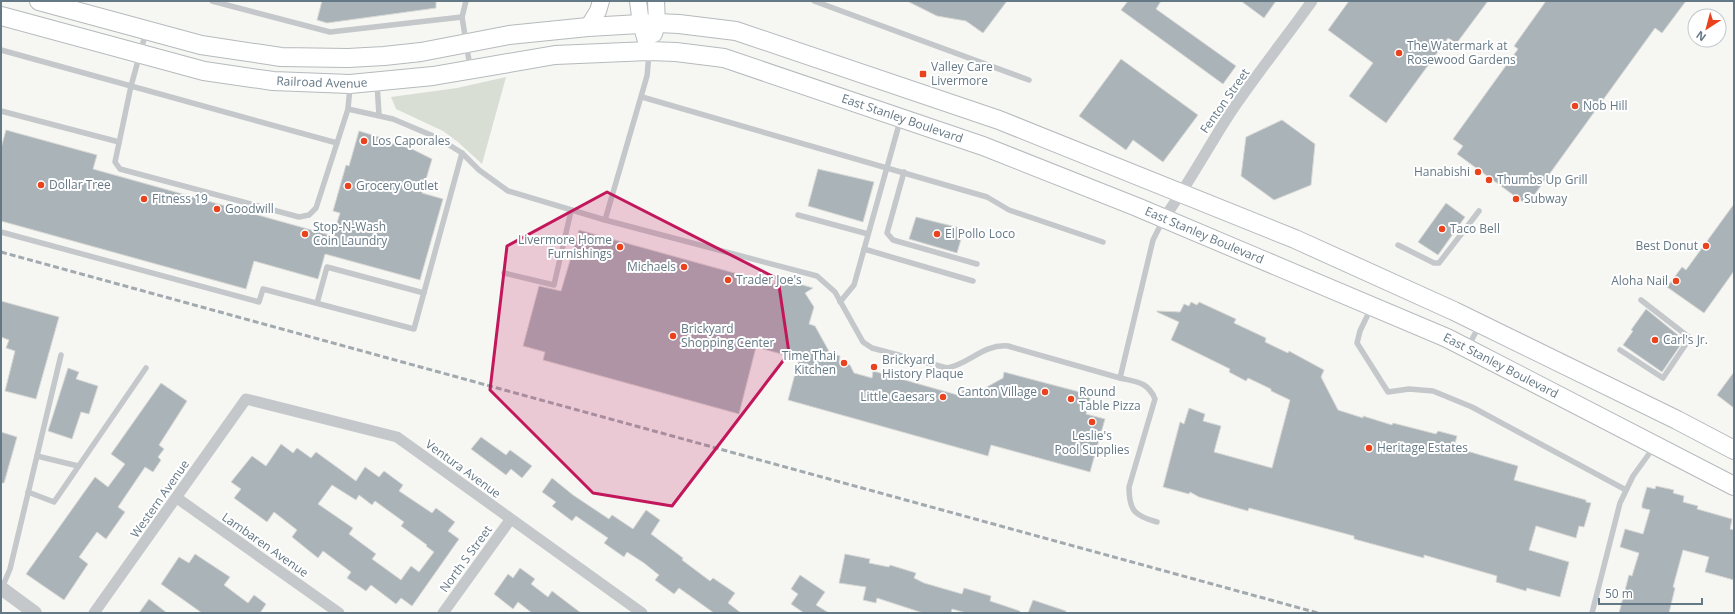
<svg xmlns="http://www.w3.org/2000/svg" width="1735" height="614" font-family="'Open Sans',sans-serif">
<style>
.green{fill:#d8ded4}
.building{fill:#aab3b8;stroke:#d8d8d5;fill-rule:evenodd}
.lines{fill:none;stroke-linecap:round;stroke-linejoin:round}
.secondary-casing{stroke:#b4babe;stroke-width:18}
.primary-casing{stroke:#b5babd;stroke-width:20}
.service{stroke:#c4c8cb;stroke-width:5.5}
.minor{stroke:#c4c8cb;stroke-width:11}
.tertiary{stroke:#c4c8cb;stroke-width:14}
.secondary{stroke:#fff;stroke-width:16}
.primary{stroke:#fff;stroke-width:18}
.rail{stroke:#a2aaaf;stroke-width:3;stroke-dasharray:6 3;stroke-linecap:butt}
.marked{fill:#c2185b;fill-opacity:0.2;stroke:#c2185b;stroke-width:3;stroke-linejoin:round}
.poi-dot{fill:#eb421e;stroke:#fff;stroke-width:1.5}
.labels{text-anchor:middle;stroke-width:4;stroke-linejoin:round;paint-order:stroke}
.poi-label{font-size:12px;fill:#647885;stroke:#fff;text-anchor:start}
.street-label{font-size:12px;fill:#647885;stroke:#fff}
</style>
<rect width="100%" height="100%" fill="#f6f6f3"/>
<polygon class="green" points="506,77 482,164 458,142 443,131 396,109 391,97 457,88"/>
<g class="building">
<polygon points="322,1 436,1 436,8 327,23 317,20"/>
<polygon points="907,1 1007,1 983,33 966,21 937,16"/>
<polygon points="1128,1 1161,1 1156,9 1236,66 1223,84 1121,10"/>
<polygon points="1241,1 1276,1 1264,18"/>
<polygon points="1349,1 1488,1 1456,44 1448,38 1386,123 1349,96 1373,63 1328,30"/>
<polygon points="1546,1 1686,1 1662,33 1655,28 1527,205 1457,154 1463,146 1453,139 1518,49 1514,46"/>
<polygon points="1121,59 1198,115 1163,162 1133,140 1126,150 1079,116"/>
<polygon points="1282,120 1315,144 1311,185 1274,200 1241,176 1246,137"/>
<polygon points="6,130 97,155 93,169 333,236 340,213 333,211 346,165 349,166 359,131 389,140 389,142 412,149 432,159 422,193 443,199 420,280 325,254 318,279 254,261 246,289 1,221 1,148"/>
<polygon points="818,169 874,182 863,222 808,206"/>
<polygon points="1446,203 1465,217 1438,255 1418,242"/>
<polygon points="1734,204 1734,271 1704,313 1667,287 1682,267 1686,270"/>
<polygon points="916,217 964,229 957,253 909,239"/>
<polygon points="579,230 774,284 776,277 813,288 805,293 814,307 809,324 815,326 830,353 840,356 839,362 850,365 854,373 872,378 873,371 961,396 963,389 976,393 1003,378 1004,372 1091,395 1086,414 1105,419 1090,472 991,445 988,456 788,400 799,359 756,347 739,414 543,360 545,352 523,346 539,286 561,291"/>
<polygon points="1,301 59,317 36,399 5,391 15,351 6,348 9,340 1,337"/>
<polygon points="1191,302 1197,305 1199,302 1236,319 1234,323 1266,338 1265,342 1288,353 1289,351 1324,370 1321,377 1338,410 1363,418 1363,416 1392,425 1393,423 1436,434 1438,431 1457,436 1455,443 1461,445 1460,449 1518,466 1514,480 1586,500 1586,502 1591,503 1584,527 1579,526 1576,538 1536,526 1529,550 1569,562 1560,597 1527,588 1526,591 1496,582 1497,576 1424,555 1424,558 1354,539 1354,536 1249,508 1248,511 1199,497 1190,492 1189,494 1163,487 1180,422 1184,424 1189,408 1205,414 1203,421 1221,426 1214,452 1272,468 1290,400 1271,391 1271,389 1248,378 1246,381 1229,372 1230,369 1224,366 1171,340 1179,322 1157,312 1157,311 1180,312 1184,304 1189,306"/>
<polygon points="1646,309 1684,340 1662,372 1623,345 1633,331 1631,330"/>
<polygon points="68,368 79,372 76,379 98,386 89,414 81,412 72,439 48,431"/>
<polygon points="1734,372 1734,408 1717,395"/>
<polygon points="161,383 187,401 159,445 164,449 158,457 161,460 153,472 145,467 118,507 125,512 106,539 97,532 79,557 88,564 64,600 26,574 95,477 108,487 125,464 111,454"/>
<polygon points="1,432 17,437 4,483 1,483"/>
<polygon points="481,437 506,455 510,450 532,466 522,478 511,469 506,475 471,449"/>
<path d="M281,444l12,9 4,-5 14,10 5,-6 40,29 9,-14 14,10 5,-6 19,14 -4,6 33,22 4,-5 19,14 -7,9 11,8 -47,67 -11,-8 -5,6 -25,-19 -5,6 -19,-13 4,-6 -28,-21 -5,7 -26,-21 5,-7 -23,-18 -7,10 -33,-24 7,-9 -10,-7 21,-26 14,10zM332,485l24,15 3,-5 13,10 3,-4 29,21 -3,4 26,19 -1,1 8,6 -15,20 -8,-6 -10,14 -29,-21 4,-5 -27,-20 4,-6 -35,-24z"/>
<polygon points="552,478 573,495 609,519 612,515 633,529 646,510 660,520 651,534 683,558 682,560 710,581 713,578 735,593 728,603 741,613 714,613 679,588 674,594 655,580 659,575 644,563 627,552 624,557 604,543 608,538 576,516 572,521 552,506 556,502 542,492"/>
<polygon points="1656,486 1674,490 1673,493 1684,496 1683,502 1698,506 1697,509 1732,519 1730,529 1734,530 1734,580 1705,572 1709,557 1683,550 1673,587 1675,588 1669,613 1619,613 1629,575 1632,576 1639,553 1620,547 1625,529 1643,534 1650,510 1642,508 1642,504 1647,487 1655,489"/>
<polygon points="195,554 230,577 224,585 248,603 254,595 266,604 260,613 202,613 161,584 179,557 189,563"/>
<polygon points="845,554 870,559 869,563 889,567 890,565 916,573 914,578 924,583 962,594 964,588 991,596 990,601 1020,611 1020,613 966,613 952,609 951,613 923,613 877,598 876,603 863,600 866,587 839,583"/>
<polygon points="520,568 535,579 531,584 548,597 552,591 581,613 532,613 518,602 513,609 494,594 508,574 513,578"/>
<polygon points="800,575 825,592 816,605 829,613 804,613 791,604 798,594 791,589"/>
<polygon points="149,599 167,613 139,613"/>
<polygon points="1033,600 1066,611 1065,613 1028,613"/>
</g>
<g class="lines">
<defs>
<g id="secondary">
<polyline points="638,1 641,24 649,51"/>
<polyline points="588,27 598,11 601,1"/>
<polyline points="654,34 657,23 656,1"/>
</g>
<g id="primary">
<polyline points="39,1 201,45 281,57 348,58 384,56 421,52 509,35 588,27 657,23 679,24 736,31 999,120 1295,239 1454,311 1677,420 1734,450"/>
<path id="s1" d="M1,16l203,55 69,10 77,3 83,-8 122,-21 94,-4 27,1 48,6 259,88 154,61 310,131 287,148"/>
</g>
</defs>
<use href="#secondary" class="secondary-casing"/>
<use href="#primary" class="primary-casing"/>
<g class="service">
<polyline points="212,1 330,32 462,17"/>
<polyline points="466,1 462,17 470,67"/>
<polyline points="814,1 1029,80"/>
<polyline points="146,32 131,86 115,162 120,169 299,217 309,215 316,208 337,143"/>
<polyline points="1,50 337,143 348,109 350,87"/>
<path d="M649,54l-2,22 -42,144 212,56 18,16 28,50 9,6 75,20c23,-4 35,-24 61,-22l112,32 33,-138 10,-20"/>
<polyline points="377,83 379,115"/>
<polyline points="642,97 987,197 1009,210 1103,242"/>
<polyline points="348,109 393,119 438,138 462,153 479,170 508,191 605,220"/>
<polyline points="1,111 119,142"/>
<polyline points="904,172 887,233 893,240 977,264"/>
<polyline points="798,215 868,234"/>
<polyline points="1,232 259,302 263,289 414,329 462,153"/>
<polyline points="1398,245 1434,263 1439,263 1479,211"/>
<polyline points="864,249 973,281"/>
<polyline points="504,273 554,285 571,211"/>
<polyline points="840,302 854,285 900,121"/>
<polyline points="317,303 327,267 424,293"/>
<polyline points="1371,308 1360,331 1357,343 1388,392 1409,389 1433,391 1472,407 1626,490"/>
<polyline points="1468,347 1479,326"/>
<polyline points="1620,350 1663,378 1690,338 1641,300"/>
<path d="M1120,378c17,4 28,4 35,21l-26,88c0,24 6,29 28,35"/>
<polyline points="37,456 78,466"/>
<polyline points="28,492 54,502 146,368"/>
<polyline points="2,588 10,569 61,355"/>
<polyline points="1592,613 1620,503 1633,476 1654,447"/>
</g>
<g class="minor">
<path d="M1164,218c24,-33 43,-69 65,-103 26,-39 56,-76 83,-114"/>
<polyline points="177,498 339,613"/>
<polyline points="94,613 246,399 397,437 642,613"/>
<polyline points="443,613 510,520"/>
</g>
<polyline class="tertiary" points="1,588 35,613"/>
<use href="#secondary" class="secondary"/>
<use href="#primary" class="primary"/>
<polyline class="rail" points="1,252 1318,613"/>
</g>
<path class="marked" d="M607,192l171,87 11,74 -117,153 -79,-13 -103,-103 17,-144z"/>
<g class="poi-dot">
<circle cx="1399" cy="53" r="4"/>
<rect x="919" y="70" width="8" height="8" rx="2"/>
<circle cx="1575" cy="106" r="4"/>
<circle cx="364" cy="141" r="4"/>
<circle cx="1478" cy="172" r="4"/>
<circle cx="1489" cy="180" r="4"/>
<circle cx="41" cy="185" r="4"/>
<circle cx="348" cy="186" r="4"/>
<circle cx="144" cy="199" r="4"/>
<circle cx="1516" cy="199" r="4"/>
<circle cx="217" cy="209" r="4"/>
<circle cx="1442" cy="229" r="4"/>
<circle cx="305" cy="234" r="4"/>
<circle cx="937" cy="234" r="4"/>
<circle cx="1706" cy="246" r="4"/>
<circle cx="620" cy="247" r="4"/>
<circle cx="684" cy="267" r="4"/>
<circle cx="728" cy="280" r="4"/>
<circle cx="1676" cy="281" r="4"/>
<circle cx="673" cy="336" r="4"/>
<circle cx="1655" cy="340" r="4"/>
<circle cx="844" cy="363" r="4"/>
<circle cx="874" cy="367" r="4"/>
<circle cx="1045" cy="392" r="4"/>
<circle cx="943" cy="397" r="4"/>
<circle cx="1071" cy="399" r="4"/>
<circle cx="1092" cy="422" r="4"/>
<circle cx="1369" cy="448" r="4"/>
</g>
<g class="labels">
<g class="poi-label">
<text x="1407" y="50">The Watermark at<tspan x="1407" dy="14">Rosewood Gardens</tspan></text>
<text x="931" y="71">Valley Care<tspan x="931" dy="14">Livermore</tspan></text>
<text x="1583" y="110">Nob Hill</text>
<text x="372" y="145">Los Caporales</text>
<text x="1470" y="176" text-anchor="end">Hanabishi</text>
<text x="1497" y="184">Thumbs Up Grill</text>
<text x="49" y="189">Dollar Tree</text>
<text x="356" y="190">Grocery Outlet</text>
<text x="152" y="203">Fitness 19</text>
<text x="1524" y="203">Subway</text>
<text x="225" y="213">Goodwill</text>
<text x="313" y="231">Stop-N-Wash<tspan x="313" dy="14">Coin Laundry</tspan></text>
<text x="1450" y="233">Taco Bell</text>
<text x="945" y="238">El Pollo Loco</text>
<text x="612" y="244" text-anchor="end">Livermore Home<tspan x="612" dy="14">Furnishings</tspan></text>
<text x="1698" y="250" text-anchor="end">Best Donut</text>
<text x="676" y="271" text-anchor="end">Michaels</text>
<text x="736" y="284">Trader Joe's</text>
<text x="1668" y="285" text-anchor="end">Aloha Nail</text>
<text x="681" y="333">Brickyard<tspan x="681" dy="14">Shopping Center</tspan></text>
<text x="1663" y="344">Carl's Jr.</text>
<text x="836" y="360" text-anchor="end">Time Thai<tspan x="836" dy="14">Kitchen</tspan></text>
<text x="882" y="364">Brickyard<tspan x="882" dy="14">History Plaque</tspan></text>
<text x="1037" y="396" text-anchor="end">Canton Village</text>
<text x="1079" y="396">Round<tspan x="1079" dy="14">Table Pizza</tspan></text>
<text x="935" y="401" text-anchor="end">Little Caesars</text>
<text x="1092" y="440" text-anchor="middle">Leslie's<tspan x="1092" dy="14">Pool Supplies</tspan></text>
<text x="1377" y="452">Heritage Estates</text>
</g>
<g class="street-label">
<text dy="4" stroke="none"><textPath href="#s1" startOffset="329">Railroad Avenue</textPath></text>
<text transform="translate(1225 101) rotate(-55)" y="4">Fenton Street</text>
<text dy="4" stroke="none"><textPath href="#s1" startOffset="922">East Stanley Boulevard</textPath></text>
<text dy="4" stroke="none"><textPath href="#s1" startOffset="1246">East Stanley Boulevard</textPath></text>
<text dy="4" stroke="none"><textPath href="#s1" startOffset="1570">East Stanley Boulevard</textPath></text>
<text transform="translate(463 469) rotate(36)" y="4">Ventura Avenue</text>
<text transform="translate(160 499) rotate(-55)" y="4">Western Avenue</text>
<text transform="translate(265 545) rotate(35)" y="4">Lambaren Avenue</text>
<text transform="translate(466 559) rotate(-54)" y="4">North S Street</text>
</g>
</g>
<rect width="1735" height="614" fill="none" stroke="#647885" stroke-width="4"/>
<g transform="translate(1707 28) rotate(216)"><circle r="19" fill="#ffffff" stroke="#c1c9ce"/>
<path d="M0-3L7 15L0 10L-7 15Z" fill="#eb421e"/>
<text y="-6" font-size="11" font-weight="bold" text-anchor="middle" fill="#647885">N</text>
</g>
<path d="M1599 598v6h103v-6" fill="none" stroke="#647885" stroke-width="2"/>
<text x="1605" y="598" font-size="12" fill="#647885" stroke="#ffffff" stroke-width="3" paint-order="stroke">50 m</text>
</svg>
